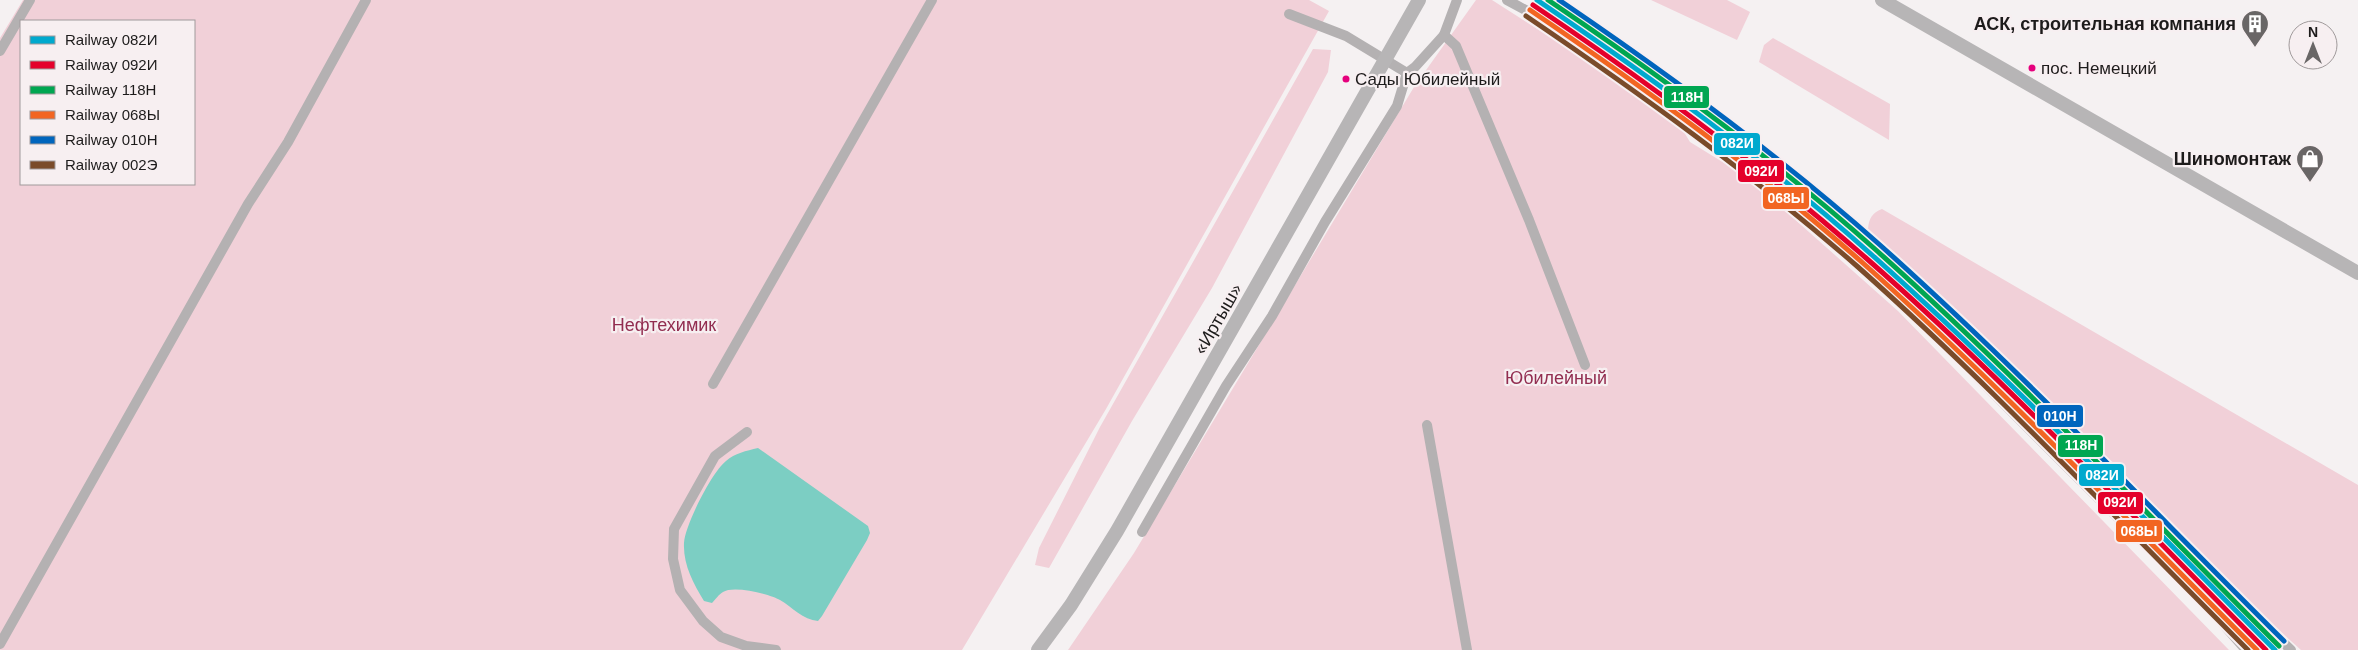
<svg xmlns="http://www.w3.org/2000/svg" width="2358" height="650" font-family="Arial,sans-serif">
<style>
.green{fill:#f1d0d8;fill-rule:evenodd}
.water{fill:#7ccec3}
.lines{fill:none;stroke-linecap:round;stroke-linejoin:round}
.minor{stroke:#b4b1b2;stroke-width:10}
.major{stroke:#b7b5b6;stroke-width:14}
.rail-1-casing{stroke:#f7eff1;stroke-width:9}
.rail-2-casing{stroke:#f7eff1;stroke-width:9}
.rail-3-casing{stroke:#f7eff1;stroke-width:9}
.rail-4-casing{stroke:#f7eff1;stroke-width:9}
.rail-5-casing{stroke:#f7eff1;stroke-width:9}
.rail-6-casing{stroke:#f7eff1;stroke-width:9}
.rail-1{stroke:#00a9ce;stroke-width:5}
.rail-2{stroke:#e4002b;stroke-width:5}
.rail-3{stroke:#00a651;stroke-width:5}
.rail-4{stroke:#f26522;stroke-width:5}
.rail-5{stroke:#0065bd;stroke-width:5}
.rail-6{stroke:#7a4b2a;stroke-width:5}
.bus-dot{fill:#e5007d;stroke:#f7eff1;stroke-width:2}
.labels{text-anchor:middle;stroke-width:4.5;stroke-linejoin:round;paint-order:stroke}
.bus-label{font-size:17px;fill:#1d1b1b;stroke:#f7eff1;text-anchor:start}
.poi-label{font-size:18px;font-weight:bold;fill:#1d1b1b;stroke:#f7eff1;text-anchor:end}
.street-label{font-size:18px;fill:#1d1b1b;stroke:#f7eff1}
.park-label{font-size:18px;fill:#922d50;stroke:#f7eff1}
.line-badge{stroke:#f7eff1;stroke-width:2}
.badge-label{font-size:14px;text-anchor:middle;font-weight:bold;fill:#fff}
</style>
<rect width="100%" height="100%" fill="#f5f1f2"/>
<g class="green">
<path d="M23,0h1286l20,11 -223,398 -144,241h-962v-612zM21,21h173v163h-173z"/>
<polygon points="1476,0 1492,0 1675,117 1690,142 1747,177 1898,311 2229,650 1068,650 1134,553 1414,87"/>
<polygon points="1651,0 1727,0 1750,12 1737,40"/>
<polygon points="1773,38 1890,104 1889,140 1759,62 1764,45"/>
<polygon points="1313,49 1331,50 1328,72 1212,288 1132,421 1049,568 1035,565 1039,548 1100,427"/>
<path d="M1882,209l476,276v165h-57l-70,-63 -225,-229 -138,-129c1,-11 4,-16 14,-20z"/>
</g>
<path class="water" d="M758,448l110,78 2,7 -3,7 -45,76 -4,5c-15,-1 -26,-14 -38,-21 -10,-6 -47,-15 -57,-8 -4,2 -8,8 -11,11l-8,-2c-11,-18 -21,-37 -20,-58 1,-18 28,-71 42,-82 9,-8 20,-10 32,-13z"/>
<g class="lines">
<g class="minor">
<polyline points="1507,0 1540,18 1598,56 1698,126 1733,160 1753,170 1808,215 1904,304 2217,617 2246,650"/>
<polyline points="1289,14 1346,36 1407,73"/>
<polyline points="1444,35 1456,46 1529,220 1585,365"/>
<polyline points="0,51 30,0"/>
<polyline points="1959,326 2291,650"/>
<polyline points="713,384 932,0"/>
<polyline points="1427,425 1467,650"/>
<polyline points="747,432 715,456 674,529 673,559 680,590 703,621 721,637 746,646 776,650"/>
<polyline points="1142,532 1226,386 1272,316 1325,222 1397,106 1407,73 1415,67 1444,35 1457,0"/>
<polyline points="0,644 248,204 288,142 366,0"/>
</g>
<g class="major">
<polyline points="1882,0 2358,273"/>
<polyline points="1038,650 1071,605 1117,531 1419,0"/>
</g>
<defs>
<path id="rail-1" d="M1537,0c116,79 230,161 335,255 140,125 270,262 403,395"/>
<path id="rail-2" d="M1533,5c116,78 228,161 333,253 139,122 269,261 400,392"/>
<path id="rail-3" d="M1548,0c114,77 225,158 328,250 140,125 270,263 403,396"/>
<path id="rail-4" d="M1530,10c116,79 229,161 334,254 137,122 263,257 393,386"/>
<path id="rail-5" d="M1559,0c112,76 221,156 321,245 141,126 270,263 404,396"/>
<path id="rail-6" d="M1526,16c115,78 227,159 332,251 136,121 261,255 390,383"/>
</defs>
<use href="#rail-1" class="rail-1-casing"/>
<use href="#rail-2" class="rail-2-casing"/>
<use href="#rail-3" class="rail-3-casing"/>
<use href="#rail-4" class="rail-4-casing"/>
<use href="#rail-5" class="rail-5-casing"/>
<use href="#rail-6" class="rail-6-casing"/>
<use href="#rail-1" class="rail-1"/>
<use href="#rail-2" class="rail-2"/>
<use href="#rail-3" class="rail-3"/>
<use href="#rail-4" class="rail-4"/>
<use href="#rail-5" class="rail-5"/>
<use href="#rail-6" class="rail-6"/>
</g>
<defs>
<symbol id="building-pin" viewBox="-11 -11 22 30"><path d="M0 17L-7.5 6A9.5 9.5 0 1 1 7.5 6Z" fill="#696666" stroke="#f7eff1"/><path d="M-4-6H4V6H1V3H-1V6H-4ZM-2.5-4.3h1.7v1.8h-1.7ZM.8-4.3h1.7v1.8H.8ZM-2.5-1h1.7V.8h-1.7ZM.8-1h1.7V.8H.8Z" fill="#fff"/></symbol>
<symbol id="shop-pin" viewBox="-11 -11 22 30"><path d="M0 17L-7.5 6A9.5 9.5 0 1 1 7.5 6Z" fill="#696666" stroke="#f7eff1"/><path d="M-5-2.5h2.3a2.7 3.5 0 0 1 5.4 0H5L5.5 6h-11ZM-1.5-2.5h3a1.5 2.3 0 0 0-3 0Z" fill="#fff"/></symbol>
</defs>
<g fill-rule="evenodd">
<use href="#building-pin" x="2239" y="8" width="32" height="43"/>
<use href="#shop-pin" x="2294" y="143" width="32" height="43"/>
</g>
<g class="bus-dot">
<circle cx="2032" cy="68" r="4.5"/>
<circle cx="1346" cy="79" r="4.5"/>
</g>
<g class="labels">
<g class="bus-label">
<text x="2041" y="74">пос. Немецкий</text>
<text x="1355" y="85">Сады Юбилейный</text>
</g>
<g class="poi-label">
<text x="2236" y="30">АСК, строительная компания</text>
<text x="2291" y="165">Шиномонтаж</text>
</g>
<g class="street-label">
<text transform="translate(1218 319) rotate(-60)" y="6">«Иртыш»</text>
</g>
<g class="park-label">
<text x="664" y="331">Нефтехимик</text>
<text x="1556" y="384">Юбилейный</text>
</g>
</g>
<g class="line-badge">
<rect x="1663" y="85" width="47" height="24" rx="5" fill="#00a651"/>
<rect x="1713" y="132" width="48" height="24" rx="5" fill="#00a9ce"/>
<rect x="1737" y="159" width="48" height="24" rx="5" fill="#e4002b"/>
<rect x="1762" y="186" width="48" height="24" rx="5" fill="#f26522"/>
<rect x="2036" y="404" width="48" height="24" rx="5" fill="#0065bd"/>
<rect x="2057" y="434" width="47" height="24" rx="5" fill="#00a651"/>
<rect x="2078" y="463" width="47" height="24" rx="5" fill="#00a9ce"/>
<rect x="2097" y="491" width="47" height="24" rx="5" fill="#e4002b"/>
<rect x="2115" y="519" width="48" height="24" rx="5" fill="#f26522"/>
</g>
<g class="badge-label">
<text x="1687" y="102">118Н</text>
<text x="1737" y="148">082И</text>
<text x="1761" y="176">092И</text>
<text x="1786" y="203">068Ы</text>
<text x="2060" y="421">010Н</text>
<text x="2081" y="450">118Н</text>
<text x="2102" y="480">082И</text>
<text x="2120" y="507">092И</text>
<text x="2139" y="536">068Ы</text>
</g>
<rect x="20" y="20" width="175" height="165" fill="#f7eff1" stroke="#a09a9b"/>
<rect x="30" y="36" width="25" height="8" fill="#00a9ce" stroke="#a09a9b"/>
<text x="65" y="45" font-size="15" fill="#1d1b1b">Railway 082И</text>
<rect x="30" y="61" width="25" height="8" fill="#e4002b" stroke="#a09a9b"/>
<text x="65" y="70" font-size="15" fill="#1d1b1b">Railway 092И</text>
<rect x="30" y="86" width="25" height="8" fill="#00a651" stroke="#a09a9b"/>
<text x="65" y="95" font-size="15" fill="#1d1b1b">Railway 118Н</text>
<rect x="30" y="111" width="25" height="8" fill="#f26522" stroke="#a09a9b"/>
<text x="65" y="120" font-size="15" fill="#1d1b1b">Railway 068Ы</text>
<rect x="30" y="136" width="25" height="8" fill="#0065bd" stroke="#a09a9b"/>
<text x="65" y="145" font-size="15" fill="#1d1b1b">Railway 010Н</text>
<rect x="30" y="161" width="25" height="8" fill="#7a4b2a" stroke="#a09a9b"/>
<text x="65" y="170" font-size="15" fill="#1d1b1b">Railway 002Э</text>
<g transform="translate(2313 45)"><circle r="24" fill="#f7eff1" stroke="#a09a9b"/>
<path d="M0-4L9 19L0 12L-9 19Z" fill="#696666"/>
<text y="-8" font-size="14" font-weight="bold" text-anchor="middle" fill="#1d1b1b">N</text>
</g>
</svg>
